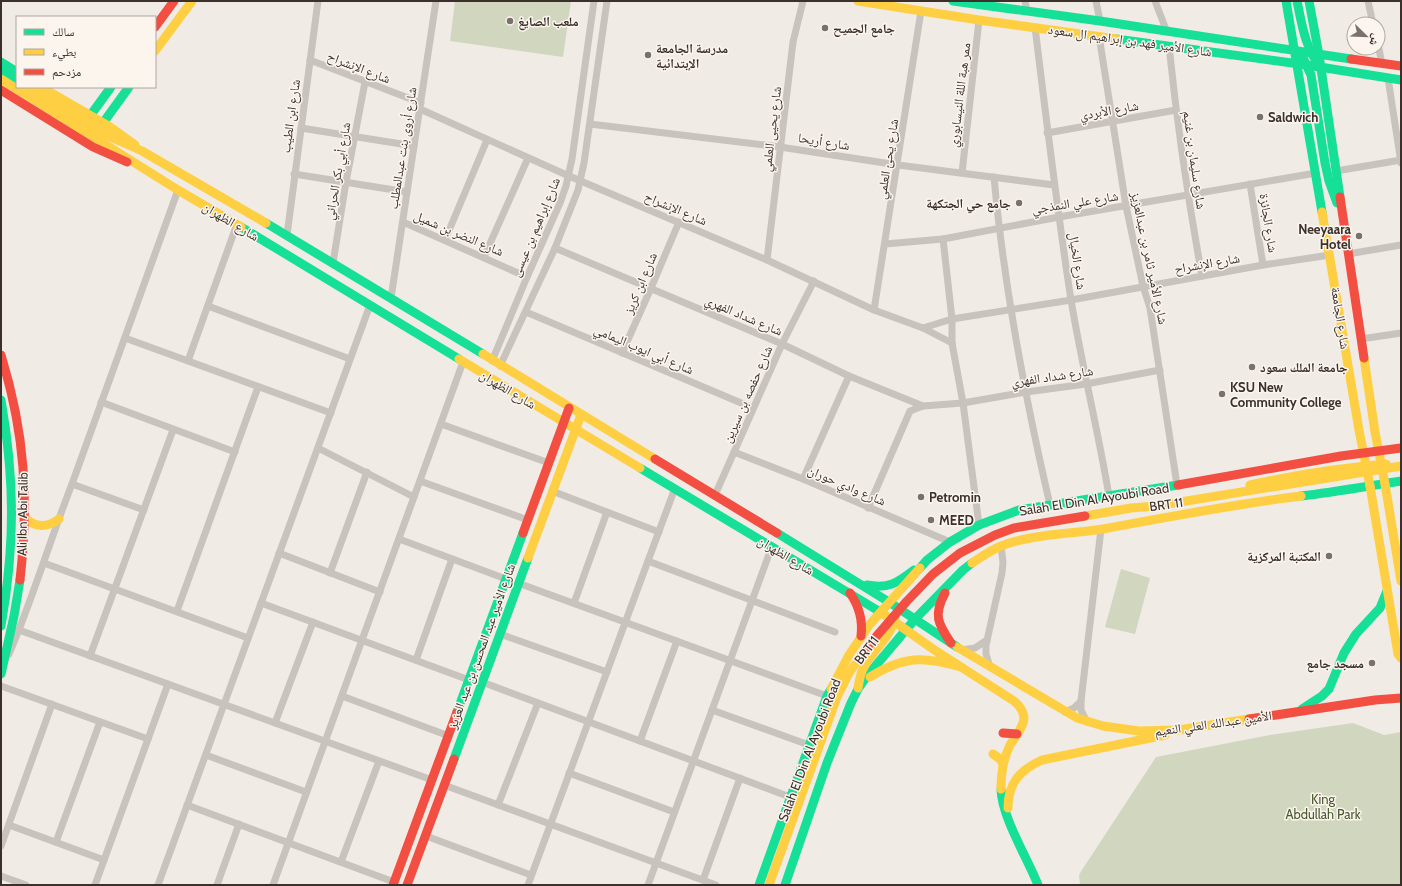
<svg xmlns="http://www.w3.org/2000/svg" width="1402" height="886" font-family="Cabin,'Noto Naskh Arabic',sans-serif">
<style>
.green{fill:#d1d6bf}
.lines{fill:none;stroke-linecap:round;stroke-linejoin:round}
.street{stroke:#c9c3be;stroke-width:7}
.fast{stroke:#16e098;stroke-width:9}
.slow{stroke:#ffcf43;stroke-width:9}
.jam{stroke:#f24e42;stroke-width:9}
.poi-dot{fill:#7a716c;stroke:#fbf5ee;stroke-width:1.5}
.labels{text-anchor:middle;stroke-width:3;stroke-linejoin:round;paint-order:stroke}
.poi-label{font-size:13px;font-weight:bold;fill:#3b302b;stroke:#fbf5ee;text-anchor:start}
.street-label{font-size:13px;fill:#3b302b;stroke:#fbf5ee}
.park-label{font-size:13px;fill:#4a5a2e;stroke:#fbf5ee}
</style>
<rect width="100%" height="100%" fill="#f0ebe5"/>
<g class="green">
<polygon points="455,1 571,1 563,57 450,41"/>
<polygon points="1121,569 1150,578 1135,634 1105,627"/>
<polygon points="1353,723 1384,735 1401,732 1401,885 1080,885 1079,875 1082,870 1156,757 1270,735"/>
</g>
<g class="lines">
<g class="street">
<polyline points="1025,1 1027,11"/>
<polyline points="1096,1 1100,21"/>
<polyline points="1155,1 1167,32"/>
<polyline points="1368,1 1373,24"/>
<path d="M1035,27c11,91 22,182 36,273 11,66 27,130 38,196"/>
<polyline points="1099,36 1126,206 1143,286 1150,308 1177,485"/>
<polyline points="1378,44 1382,64"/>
<path d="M1169,46c8,77 19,154 33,230"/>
<polyline points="310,60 421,103"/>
<polyline points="1388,78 1401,163"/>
<polyline points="420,109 569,176 767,260 874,310 923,328 952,343"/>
<polyline points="590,124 780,147 898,165 1054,185"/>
<polyline points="301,128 414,146"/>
<polyline points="1047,133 1176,110"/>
<polyline points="1336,171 1401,160"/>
<polyline points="962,173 979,20"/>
<polyline points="294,174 407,192"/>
<path d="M994,177c10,111 31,220 56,328"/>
<polyline points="1250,184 1263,265"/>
<polyline points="403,222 527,277"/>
<polyline points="287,235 318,1"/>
<polyline points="943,239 952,319 952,343 963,403 979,525"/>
<polyline points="445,240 487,140"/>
<polyline points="885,244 943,239 1059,217 1316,173"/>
<polyline points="555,248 782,344 849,376 923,406"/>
<polyline points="1348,254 1401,245"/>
<polyline points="484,257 528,158"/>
<polyline points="767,260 793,42 803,1"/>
<polyline points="333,263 346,182 365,82"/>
<polyline points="391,298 436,1"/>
<polyline points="208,306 350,359"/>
<polyline points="874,310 921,11"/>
<polyline points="526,312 753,408"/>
<polyline points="923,328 952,319 1071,300 1263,265 1330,255"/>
<polyline points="125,338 331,413"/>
<polyline points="1361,339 1401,333"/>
<polyline points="622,353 651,288 679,222"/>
<polyline points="188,361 237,224"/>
<polyline points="492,361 527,277 560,203 566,186 572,159 594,1"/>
<polyline points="500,366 555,248 578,190 584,163 607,1"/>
<polyline points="101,402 235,452"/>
<polyline points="441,424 549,463"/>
<polyline points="318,448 414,497"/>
<polyline points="734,452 803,479 950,542"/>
<polyline points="803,479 849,376"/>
<polyline points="420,481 528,520"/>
<polyline points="72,484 144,510"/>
<polyline points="552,491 659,532"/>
<polyline points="715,495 782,344 814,281"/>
<polyline points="868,508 910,411 923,406 963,403 1026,392 1086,384 1160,370"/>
<polyline points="399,539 506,579"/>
<polyline points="279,553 380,592"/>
<polyline points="648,561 835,632"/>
<polyline points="44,563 248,638"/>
<polyline points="330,573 367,472"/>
<polyline points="518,583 827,696"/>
<polyline points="261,603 469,680"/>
<polyline points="574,603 607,512"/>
<polyline points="177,611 258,387"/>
<polyline points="19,630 432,780"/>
<polyline points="500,634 607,672"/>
<polyline points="962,650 975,648 987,640"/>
<path d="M9,654c24,-56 41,-114 63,-170l106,-294"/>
<polyline points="90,656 173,430"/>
<polyline points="416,660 452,559"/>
<polyline points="990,667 986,654 986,645 1002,573 1003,562 1001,546"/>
<polyline points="482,682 790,797"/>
<polyline points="1,686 148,739"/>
<polyline points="342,696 449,736"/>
<polyline points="712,710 809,745"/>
<polyline points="1065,712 1074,708 1081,701"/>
<polyline points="1087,722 1081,710 1081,701 1101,529"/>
<polyline points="275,723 313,622"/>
<polyline points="640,741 677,641"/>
<polyline points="206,755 306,792"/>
<polyline points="569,773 674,812"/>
<polyline points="444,785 716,885"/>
<polyline points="187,805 394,882"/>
<polyline points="498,805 538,703"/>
<polyline points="9,825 104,860"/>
<polyline points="426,836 531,875"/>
<polyline points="56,842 100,722"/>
<polyline points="1,846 52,704"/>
<polyline points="341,862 379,761"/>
<polyline points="1,876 26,885"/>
<polyline points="703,880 740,778"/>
<polyline points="95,885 168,684"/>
<polyline points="158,885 370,305"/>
<polyline points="217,885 239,824"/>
<polyline points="273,885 463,362"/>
<polyline points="528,885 675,488"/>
<polyline points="648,885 772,546"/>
</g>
<g class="fast">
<polyline points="953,1 1100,21 1351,59"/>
<polyline points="1286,1 1322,212"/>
<path d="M1297,1c5,24 8,47 24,67"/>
<polyline points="1309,1 1319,55 1340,197"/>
<polyline points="1116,39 1307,65 1401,80"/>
<polyline points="1295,51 1304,60 1311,75 1325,163 1329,181 1337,203"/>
<polyline points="1,62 17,72"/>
<polyline points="1,70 17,80"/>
<polyline points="90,116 111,87"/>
<polyline points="103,123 129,87"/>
<polyline points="266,223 483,354"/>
<polyline points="241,227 459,359"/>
<path d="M1,400c14,80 14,146 0,226"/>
<polyline points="640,468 882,613"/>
<path d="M1301,496c34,-4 67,-10 100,-15"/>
<polyline points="777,533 889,602 957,647"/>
<polyline points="920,568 927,560 950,542 979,525 1019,510 1178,485"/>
<path d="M867,585c22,4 30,-2 47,-15"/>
<polyline points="1,674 14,616 20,580"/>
<polyline points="1302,709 1322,696 1329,689 1344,653 1356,634 1380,608 1387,591"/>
<polyline points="457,712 523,533"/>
<polyline points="454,759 528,558"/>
<path d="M1001,789c1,29 26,68 37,96"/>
<polyline points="759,885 827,696 831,689"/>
<polyline points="785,885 827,763 851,703 858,689 867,676 915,619 963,570 972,563"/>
</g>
<g class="slow">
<polyline points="858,1 979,20 1116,39"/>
<polyline points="155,51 192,1"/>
<polyline points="1,79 178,190 241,227"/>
<polyline points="28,87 106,135 142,151 266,223"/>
<polyline points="41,87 110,127 135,145"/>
<polyline points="1322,212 1359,430 1370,486"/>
<polyline points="483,354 655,459"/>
<polyline points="1364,358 1375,432 1385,484"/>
<polyline points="459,359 640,468"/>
<polyline points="1385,484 1401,581"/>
<path d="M1250,485c45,-10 90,-17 136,-21"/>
<polyline points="1370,486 1398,654 1401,658"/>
<polyline points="1085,516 1131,508 1156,506 1401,466"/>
<path d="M24,517c11,11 23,11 35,2"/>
<polyline points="528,558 581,415"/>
<path d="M972,563c9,-6 19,-13 29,-17 29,-12 71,-12 102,-17 66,-12 132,-25 198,-33"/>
<path d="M882,613l51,36 81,52c5,4 9,9 10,16 0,10 -9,20 -14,28 -7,14 -9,29 -9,44"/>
<polyline points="957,647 1077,718 1103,726 1139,731 1179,730 1249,719"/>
<path d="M870,677c34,-21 53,-21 91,-10"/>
<path d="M858,688c1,-6 2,-13 5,-19 9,-19 27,-30 32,-51"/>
<polyline points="831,689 849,655 870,624 920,568"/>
<polyline points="993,754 1000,759 1003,764"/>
<path d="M1008,808c0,-25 12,-38 34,-48l123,-25"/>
<polyline points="769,885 837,697 849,673 861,656"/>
</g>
<g class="jam">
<polyline points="155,27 174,1"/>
<polyline points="1351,59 1401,66"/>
<polyline points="1,90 93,147 127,162"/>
<polyline points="1340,197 1364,358"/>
<path d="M1,355c24,78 28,144 19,225"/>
<polyline points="655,459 777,533"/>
<polyline points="1178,485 1341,456 1401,448"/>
<polyline points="523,533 569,408"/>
<path d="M850,593c9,13 13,27 11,43"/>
<path d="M945,593c-12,22 -7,31 6,50"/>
<polyline points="861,656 868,646 907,601 933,574 960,553 995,535 1014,528 1085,516"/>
<polyline points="1249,719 1375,700 1401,698"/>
<polyline points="1003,733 1017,734"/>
<polyline points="393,885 457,712"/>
<polyline points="407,885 454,759"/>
</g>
</g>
<g class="poi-dot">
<circle cx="510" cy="21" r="4"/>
<circle cx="825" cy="28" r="4"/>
<circle cx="648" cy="55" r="4"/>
<circle cx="1260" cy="117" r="4"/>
<circle cx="1019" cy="203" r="4"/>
<circle cx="1359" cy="236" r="4"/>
<circle cx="1252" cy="367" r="4"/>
<circle cx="1222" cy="394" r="4"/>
<circle cx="921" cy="497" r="4"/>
<circle cx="931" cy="520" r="4"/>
<circle cx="1329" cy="556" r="4"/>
<circle cx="1372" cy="663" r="4"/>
</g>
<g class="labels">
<g class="poi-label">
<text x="518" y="26">ملعب الصايغ</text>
<text x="833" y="33">جامع الجميح</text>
<text x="656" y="53">مدرسة الجامعة<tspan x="656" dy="15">الإبتدائية</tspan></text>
<text x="1268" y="122">Saldwich</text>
<text x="1011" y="208" text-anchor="end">جامع حي الجتكهة</text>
<text x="1351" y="234" text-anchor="end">Neeyaara<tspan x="1351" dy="15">Hotel</tspan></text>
<text x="1260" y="372">جامعة الملك سعود</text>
<text x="1230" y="392">KSU New<tspan x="1230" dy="15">Community College</tspan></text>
<text x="929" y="502">Petromin</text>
<text x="939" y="525">MEED</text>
<text x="1321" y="561" text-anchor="end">المكتبة المركزية</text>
<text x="1364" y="668" text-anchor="end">مسجد جامع</text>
</g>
<g class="street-label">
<text transform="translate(1130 40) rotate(8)" y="5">شارع الأمير فهد بن إبراهيم ال سعود</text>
<text transform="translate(359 67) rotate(21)" y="5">شارع الإنشراح</text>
<text transform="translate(959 95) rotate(-83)" y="5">ممر هبة اللة النيسابوري</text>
<text transform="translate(1109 110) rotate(-10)" y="5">شارع الأبردي</text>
<text transform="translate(290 116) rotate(-82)" y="5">شارع ابن الطيب</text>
<text transform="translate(771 129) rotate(-83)" y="5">شارع يحيى العلمي</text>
<text transform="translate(824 141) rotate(9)" y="5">شارع أريحا</text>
<text transform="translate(402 148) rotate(-81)" y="5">شارع أروى بنت عبدالمطلب</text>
<text transform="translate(887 159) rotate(-81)" y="5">شارع يحئ العلمي</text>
<text transform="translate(1195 160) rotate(82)" y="5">شارع سليمان بن غنيم</text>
<text transform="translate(337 171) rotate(-80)" y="5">شارع أبي بكر الحراني</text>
<text transform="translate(1075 202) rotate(-9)" y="5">شارع علي النمذجي</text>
<text transform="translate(676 208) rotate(23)" y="5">شارع الإنشراح</text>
<text transform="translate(231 221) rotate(31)" y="5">شارع الظهران</text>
<text transform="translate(1269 223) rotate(81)" y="5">شارع الجائزة</text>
<text transform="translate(535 227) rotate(-67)" y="5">شارع إبراهيم بن عيسى</text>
<text transform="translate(459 233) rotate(23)" y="5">شارع النضر بن شميل</text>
<text transform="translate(1150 258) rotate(78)" y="5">شارع الأمير ثامر بن عبدالعزيز</text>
<text transform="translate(1078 261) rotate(82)" y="5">شارع الخيال</text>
<text transform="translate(1207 263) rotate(-10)" y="5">شارع الإنشراح</text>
<text transform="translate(640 283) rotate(-67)" y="5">شارع ابن كريز</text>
<text transform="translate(744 315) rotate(23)" y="5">شارع شداد الفهري</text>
<text transform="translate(1341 318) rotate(81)" y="5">شارع الجامعة</text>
<text transform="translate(644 349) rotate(23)" y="5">شارع أبي ايوب اليمامي</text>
<text transform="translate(1052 376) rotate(-8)" y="5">شارع شداد الفهري</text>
<text transform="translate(508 389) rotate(31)" y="5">شارع الظهران</text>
<text transform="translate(747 394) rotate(-66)" y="5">شارع حفصه بن سيرين</text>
<text transform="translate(847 485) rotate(23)" y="5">شارع وادي حوران</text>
<text transform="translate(1094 499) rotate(-9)" y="5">Salah El Din Al Ayoubi Road</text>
<text transform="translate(1166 504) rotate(-8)" y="5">BRT 11</text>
<text transform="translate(22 514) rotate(-89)" y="5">Ali Ibn Abi Talib</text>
<text transform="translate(786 555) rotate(31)" y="5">شارع الظهران</text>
<text transform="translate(481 646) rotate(-70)" y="5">شارع الأمير عبد المحسن بن عبد العزيز</text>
<text transform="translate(866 650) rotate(-53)" y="5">BRT11</text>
<text transform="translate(1213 723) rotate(-8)" y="5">الأمين عبدالله العلي النعيم</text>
<text transform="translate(809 750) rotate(-69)" y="5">Salah El Din Al Ayoubi Road</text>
</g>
<g class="park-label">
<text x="1323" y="804">King<tspan x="1323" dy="15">Abdullah Park</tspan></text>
</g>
</g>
<rect width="1402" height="886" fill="none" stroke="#3b302b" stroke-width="4"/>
<rect x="16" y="16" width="140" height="72" fill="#fbf5ee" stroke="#aea6a0"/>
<rect x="24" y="29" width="20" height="6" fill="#16e098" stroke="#aea6a0"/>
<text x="52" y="36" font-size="12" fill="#3b302b">سالك</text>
<rect x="24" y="49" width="20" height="6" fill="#ffcf43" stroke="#aea6a0"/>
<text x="52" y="56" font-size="12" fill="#3b302b">بطيء</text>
<rect x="24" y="69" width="20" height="6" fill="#f24e42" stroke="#aea6a0"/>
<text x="52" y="76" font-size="12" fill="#3b302b">مزدحم</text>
<g transform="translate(1366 36) rotate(113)"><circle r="19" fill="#fbf5ee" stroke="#aea6a0"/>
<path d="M0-3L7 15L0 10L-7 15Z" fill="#7a716c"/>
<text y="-6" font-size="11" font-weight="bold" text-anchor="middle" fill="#3b302b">ش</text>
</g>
</svg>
